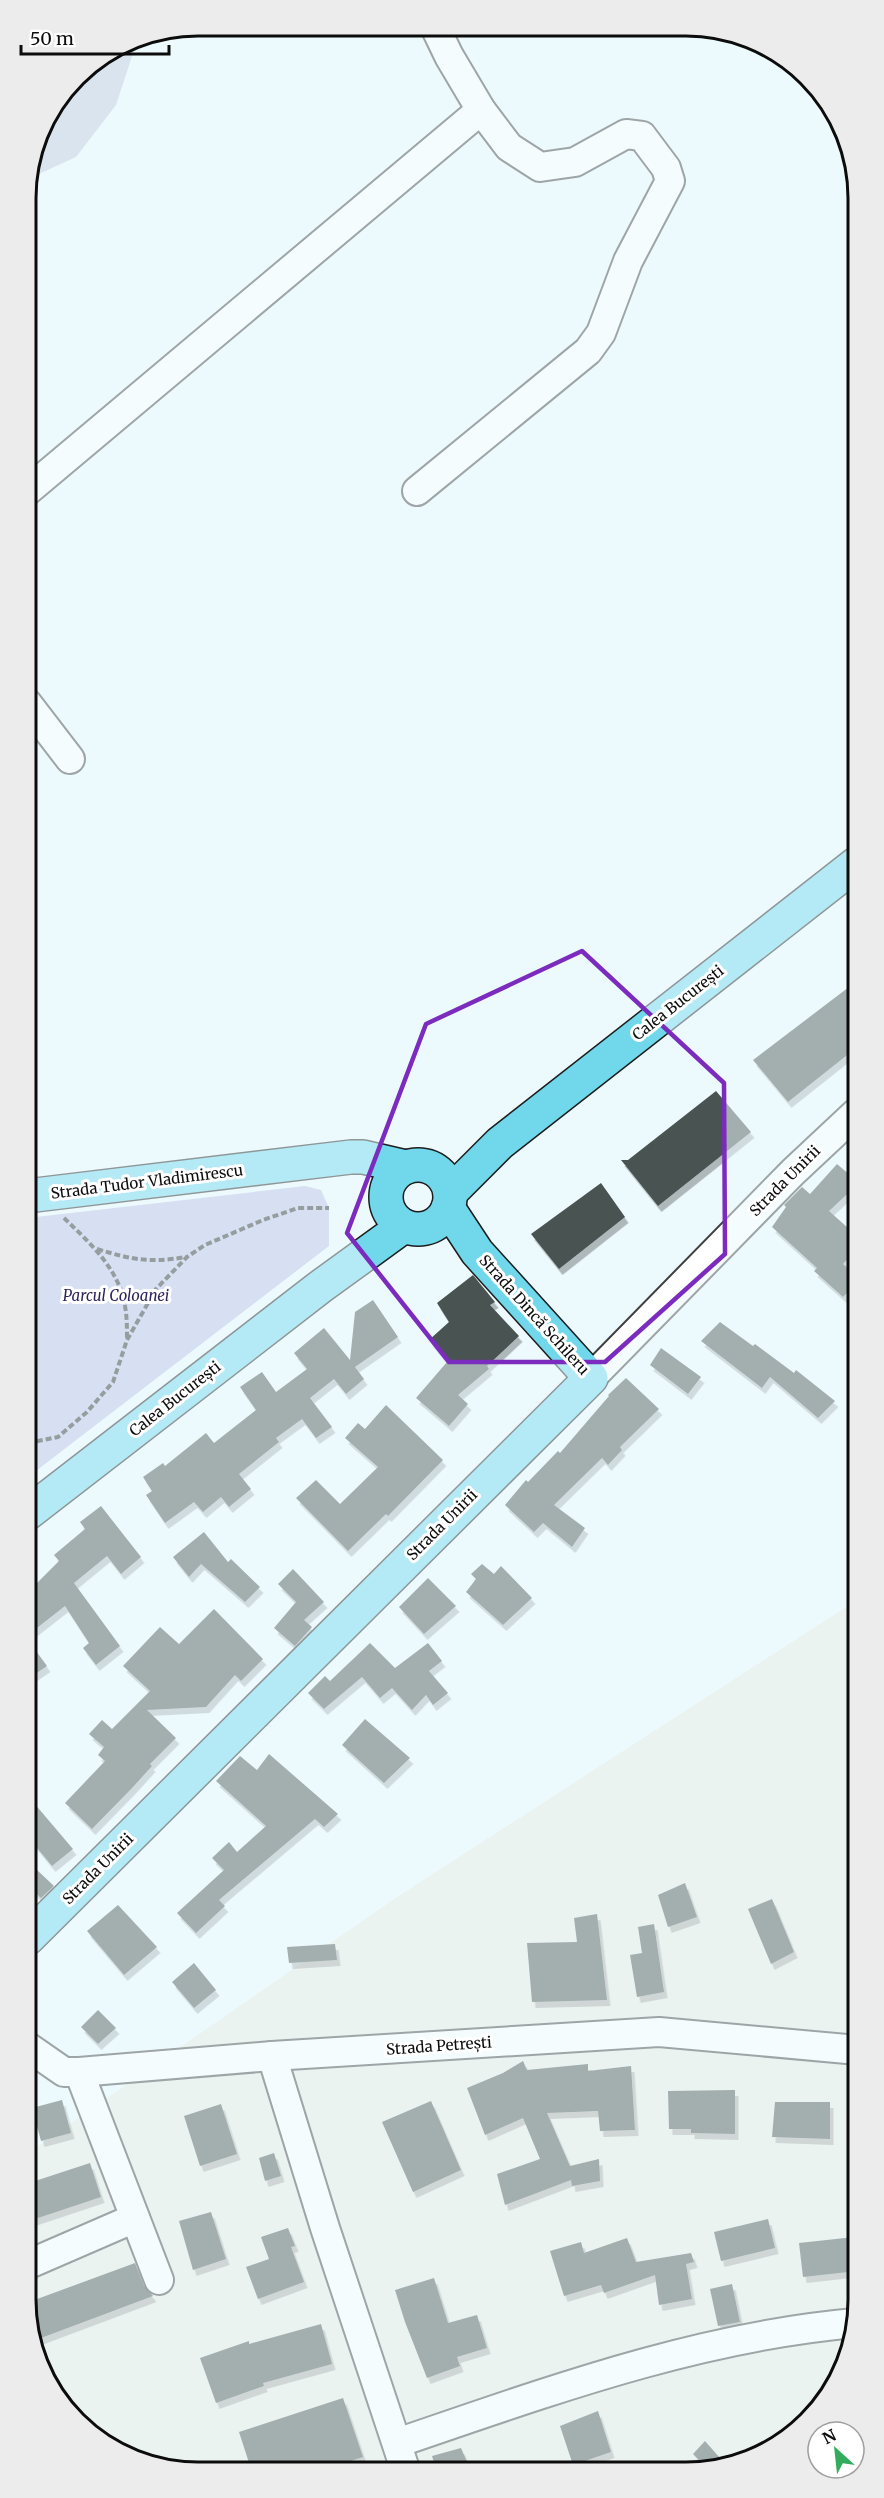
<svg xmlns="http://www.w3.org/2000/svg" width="884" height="2498" font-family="Merriweather,serif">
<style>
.industrial{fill:#e8eae1}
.green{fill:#bac0e4}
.cemetery{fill:#c1c9dc}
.building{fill:#4a5351;filter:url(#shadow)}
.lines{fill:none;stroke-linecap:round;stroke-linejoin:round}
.minor-casing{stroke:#3f3f3f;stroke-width:32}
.major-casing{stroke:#1d1d1d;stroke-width:36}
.path{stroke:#2e2e2e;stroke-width:4;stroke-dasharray:6 3;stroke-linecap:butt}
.minor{stroke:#fff;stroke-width:28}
.major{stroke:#70d8ea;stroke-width:33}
.marked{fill:none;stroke:#7b2cbf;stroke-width:4.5;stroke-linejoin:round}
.labels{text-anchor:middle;stroke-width:6;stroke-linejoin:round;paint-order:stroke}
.street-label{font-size:15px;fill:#0c0c0c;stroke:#fff}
.park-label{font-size:15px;font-style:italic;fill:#2e245d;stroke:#fff}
.rim{fill:none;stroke:#0c0c0c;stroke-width:3}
</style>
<defs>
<filter id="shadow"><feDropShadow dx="3.5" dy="6" stdDeviation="0" flood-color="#0004"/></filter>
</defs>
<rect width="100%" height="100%" fill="#edfafd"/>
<polygon class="industrial" points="857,1600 858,2311 845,2365 816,2413 772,2449 720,2469 165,2469 76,2422 29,2334 29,2152 394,1899"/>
<polygon class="green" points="305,1186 321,1190 329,1208 329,1246 28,1477 27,1218"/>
<polygon class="cemetery" points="138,38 116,105 76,157 28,179 43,122 84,69"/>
<g class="building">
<polygon points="849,987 856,996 856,1048 788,1102 753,1060"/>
<polygon points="716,1091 751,1132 658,1206 621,1160 628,1160"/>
<polygon points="837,1164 857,1181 857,1185 829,1211 857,1236 857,1249 843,1264 857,1276 857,1283 843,1297 814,1271 817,1268 772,1227 786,1207 784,1205 802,1187 810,1194"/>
<polygon points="601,1183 625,1217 559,1269 531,1234"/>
<polygon points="473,1275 495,1302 490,1305 519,1336 487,1366 489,1369 458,1395 468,1404 449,1426 416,1398 447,1362 429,1340 449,1322 437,1303"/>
<polygon points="373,1300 398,1337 355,1367 364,1379 346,1394 334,1379 310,1398 332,1427 316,1438 302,1419 276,1438 279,1442 239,1474 251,1489 229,1507 221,1497 203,1512 194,1502 165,1523 146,1495 152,1491 143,1477 163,1463 165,1466 206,1433 214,1443 256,1410 240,1387 262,1372 276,1392 307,1369 294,1353 324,1328 350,1360 355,1312"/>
<polygon points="720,1322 753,1346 755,1344 794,1373 796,1370 835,1401 818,1418 770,1377 762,1388 701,1341"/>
<polygon points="661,1348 701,1377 688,1394 650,1365"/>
<polygon points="626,1378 659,1409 620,1447 622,1450 608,1465 602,1458 554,1505 585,1528 572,1547 543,1523 534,1532 505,1505 526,1480 528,1482 558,1451 560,1453 609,1396 608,1395"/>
<polygon points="386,1405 443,1460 388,1516 386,1514 348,1551 296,1498 316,1480 340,1504 378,1467 345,1438 358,1423 365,1429"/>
<polygon points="101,1506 141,1557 121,1574 107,1556 74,1583 120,1646 96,1665 83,1648 89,1643 65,1606 28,1635 28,1573 36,1584 59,1561 54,1555 85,1529 80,1522"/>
<polygon points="204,1532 228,1562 231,1559 260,1587 245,1602 201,1564 189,1577 173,1557"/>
<polygon points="482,1564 494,1574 501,1566 532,1598 503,1625 466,1592 476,1579 471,1574"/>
<polygon points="293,1569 324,1602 304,1620 312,1627 295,1646 274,1628 296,1602 278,1584"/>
<polygon points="428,1578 456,1606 424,1634 399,1607"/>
<polygon points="214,1609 263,1659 241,1681 235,1675 206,1707 147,1710 176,1738 150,1764 152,1766 133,1787 92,1829 65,1803 105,1761 98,1755 104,1747 89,1734 102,1720 112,1729 150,1691 123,1666 160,1627 179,1644"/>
<polygon points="28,1640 47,1666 28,1679"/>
<polygon points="370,1643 395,1668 428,1643 442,1661 429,1671 448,1693 433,1705 426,1695 412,1710 392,1688 380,1698 362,1677 324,1709 308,1693 325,1676 330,1681"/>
<polygon points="365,1719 410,1758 384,1783 342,1745"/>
<polygon points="269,1754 338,1814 324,1827 315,1819 219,1900 225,1906 196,1933 177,1913 224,1870 212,1858 229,1842 237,1852 266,1826 216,1781 240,1756 257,1770"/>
<polygon points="28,1796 73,1849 52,1866 28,1837"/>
<polygon points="37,1870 54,1886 41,1898 28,1886 28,1878"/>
<polygon points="685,1883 697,1917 668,1927 658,1895"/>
<polygon points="772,1899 794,1952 771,1964 748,1909"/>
<polygon points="118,1905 157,1947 124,1975 87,1931"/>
<polygon points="597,1914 607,2000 532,2002 527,1943 577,1942 574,1918"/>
<polygon points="654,1924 664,1992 637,1997 630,1955 642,1953 638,1927"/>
<polygon points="335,1944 337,1960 289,1963 287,1947"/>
<polygon points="194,1963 216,1990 194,2008 172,1982"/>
<polygon points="98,2010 116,2028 98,2044 81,2027"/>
<polygon points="523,2061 527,2070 588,2064 588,2071 631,2066 635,2130 600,2131 598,2111 547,2113 570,2166 599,2159 600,2181 572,2186 571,2180 505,2205 497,2174 540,2159 523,2118 485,2135 467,2088 503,2073"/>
<polygon points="735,2090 735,2134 691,2133 691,2129 669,2129 668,2091"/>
<polygon points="62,2100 71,2133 41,2141 32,2108"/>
<polygon points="431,2101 461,2170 413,2192 382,2122"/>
<polygon points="775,2102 830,2102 830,2139 772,2137"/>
<polygon points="221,2104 237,2154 200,2166 184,2116"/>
<polygon points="274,2153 281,2176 265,2181 259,2158"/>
<polygon points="90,2163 101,2197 29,2221 29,2183"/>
<polygon points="211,2212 226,2259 193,2270 179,2221"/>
<polygon points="768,2219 775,2248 721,2261 714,2232"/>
<polygon points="288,2228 295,2246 291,2247 304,2282 258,2299 246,2267 269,2259 261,2237"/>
<polygon points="854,2237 857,2271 803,2277 799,2243"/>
<polygon points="627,2238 636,2262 691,2253 694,2262 686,2264 692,2299 659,2305 655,2275 604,2293 601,2285 564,2296 550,2251 581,2242 584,2253"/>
<polygon points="135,2263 144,2286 153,2296 33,2341 29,2334 29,2302"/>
<polygon points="434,2278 448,2323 477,2315 487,2348 457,2357 460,2366 427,2378 405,2322 395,2290"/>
<polygon points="732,2284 740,2322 718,2326 710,2289"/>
<polygon points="321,2324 332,2364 263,2383 264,2386 216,2403 200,2358 249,2341 249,2344"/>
<polygon points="343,2398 363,2457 326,2469 251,2469 239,2432"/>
<polygon points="598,2411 611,2452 573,2465 560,2426"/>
<polygon points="705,2441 727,2466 707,2469 693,2454"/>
<polygon points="461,2448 470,2469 436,2469 432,2456"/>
</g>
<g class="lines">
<defs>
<g id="minor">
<polyline points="417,491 588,351 601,333 628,261 670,181 666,168 642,136 626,134 575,162 540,167 509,147 481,110 449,56 435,27"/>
<polyline points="26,492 481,110"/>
<polyline points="27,703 70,759"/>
<polyline points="591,1378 793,1172 856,1113"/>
<polyline points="28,2047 64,2072 79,2072 272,2056 659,2032 858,2050"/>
<polyline points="272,2056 325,2228 405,2469"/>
<polyline points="79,2072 159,2280"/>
<polyline points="29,2264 135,2218"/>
<path d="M397,2443c150,-51 299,-106 458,-120"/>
</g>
<g id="major">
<circle cx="418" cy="1197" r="32"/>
<polyline points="450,1193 500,1143 856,864"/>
<polyline points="27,1196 351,1157 363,1157 406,1167"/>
<polyline points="28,1513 320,1287 404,1226"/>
<polyline points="28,1938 591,1378 477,1252 448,1208"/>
</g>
</defs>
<use href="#minor" class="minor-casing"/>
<use href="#major" class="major-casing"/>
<g class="path">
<path d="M64,1218c26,25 55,51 61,88 2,11 2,22 2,33"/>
<path d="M97,1249c36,11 52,14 89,8"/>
<polyline points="28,1443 58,1437 87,1412 113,1382 127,1340 156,1289 187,1257 205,1245 263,1220 298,1208 329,1208"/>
</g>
<use href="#minor" class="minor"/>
<use href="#major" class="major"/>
</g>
<path d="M0 0H884V2498H0ZM582,951l142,132 1,171 -120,108h-156l-102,-129 79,-209z" fill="#edfafd" fill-opacity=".55" fill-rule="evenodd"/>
<path class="marked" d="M582,951l142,132 1,171 -120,108h-156l-102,-129 79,-209z"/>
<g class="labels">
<g class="street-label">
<text transform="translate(678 1003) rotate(-38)" y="5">Calea București</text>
<text transform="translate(785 1181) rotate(-45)" y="5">Strada Unirii</text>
<text transform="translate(147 1182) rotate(-7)" y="5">Strada Tudor Vladimirescu</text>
<text transform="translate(534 1315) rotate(48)" y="5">Strada Dincă Schileru</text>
<text transform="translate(175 1399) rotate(-38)" y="5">Calea București</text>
<text transform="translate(442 1525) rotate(-45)" y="5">Strada Unirii</text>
<text transform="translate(98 1869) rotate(-45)" y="5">Strada Unirii</text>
<text transform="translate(439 2046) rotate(-4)" y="5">Strada Petrești</text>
</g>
<g class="park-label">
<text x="116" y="1301">Parcul Coloanei</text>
</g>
</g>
<path d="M0 0H884V2498H0ZM198 36H686A162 162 0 0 1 848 198V2300A162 162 0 0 1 686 2462H198A162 162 0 0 1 36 2300V198A162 162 0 0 1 198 36Z" fill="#ececec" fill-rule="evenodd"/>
<path class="rim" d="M198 36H686A162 162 0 0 1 848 198V2300A162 162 0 0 1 686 2462H198A162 162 0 0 1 36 2300V198A162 162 0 0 1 198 36Z"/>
<g transform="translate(836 2450) rotate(333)"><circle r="28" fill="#ffffff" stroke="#9e9e9e" stroke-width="1.5"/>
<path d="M0-4.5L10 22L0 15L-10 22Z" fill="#33ad5d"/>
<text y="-9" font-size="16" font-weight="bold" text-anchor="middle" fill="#0c0c0c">N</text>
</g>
<path d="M21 45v9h148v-9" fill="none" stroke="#0c0c0c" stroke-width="3"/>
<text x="30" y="45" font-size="18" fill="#0c0c0c" stroke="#ffffff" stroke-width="4.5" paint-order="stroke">50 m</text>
</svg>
